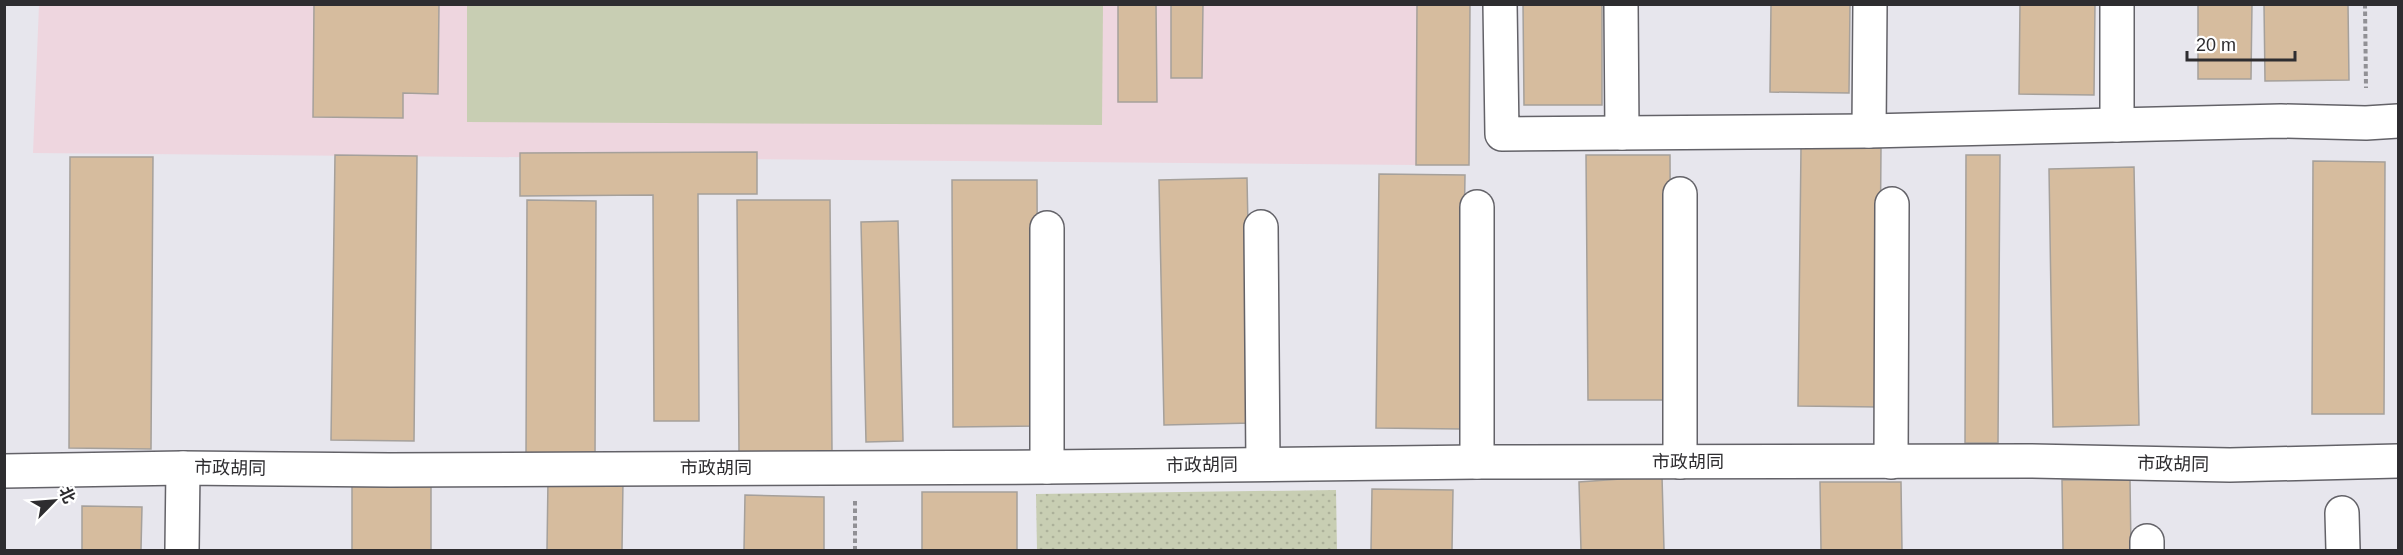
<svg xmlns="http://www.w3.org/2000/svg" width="2403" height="555" font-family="Arial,'Noto Sans SC',sans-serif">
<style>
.education{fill:#eed6df}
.grass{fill:url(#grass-dots)}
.green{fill:#c8ceb3}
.building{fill:#d6bc9e;stroke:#a5a09b;stroke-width:1.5}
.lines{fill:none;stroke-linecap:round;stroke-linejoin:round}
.minor-casing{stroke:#636268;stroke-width:36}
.path{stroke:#919095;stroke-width:4;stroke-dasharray:4.5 3;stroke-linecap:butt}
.minor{stroke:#fff;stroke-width:33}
.labels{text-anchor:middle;stroke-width:5;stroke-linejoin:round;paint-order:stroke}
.street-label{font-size:18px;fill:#2e2d30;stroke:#fff}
</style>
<defs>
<pattern id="grass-dots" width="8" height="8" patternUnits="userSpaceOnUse" patternTransform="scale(1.5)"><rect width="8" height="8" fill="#c8ceb3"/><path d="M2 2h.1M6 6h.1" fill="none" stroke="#acb19a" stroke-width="1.8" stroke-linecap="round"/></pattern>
</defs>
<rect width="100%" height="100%" fill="#e7e6ed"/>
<polygon class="education" points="39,5 1417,5 1416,165 33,153"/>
<polygon class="grass" points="1336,490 1337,550 1037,550 1036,494"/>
<polygon class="green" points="467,5 1103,5 1102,125 467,122"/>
<g class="building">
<polygon points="314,4 439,4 438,94 403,93 403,118 313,117"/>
<polygon points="1118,4 1156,4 1157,102 1118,102"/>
<polygon points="1171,4 1203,4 1202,78 1171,78"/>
<polygon points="1417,4 1470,4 1469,165 1416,165"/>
<polygon points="1523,4 1602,4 1602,105 1524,105"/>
<polygon points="1771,4 1850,4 1849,93 1770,92"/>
<polygon points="2020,4 2095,4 2094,95 2019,94"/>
<polygon points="2198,4 2252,4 2251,79 2198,79"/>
<polygon points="2264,4 2348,4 2349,80 2265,81"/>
<polygon points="1801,147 1881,148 1879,407 1798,406"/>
<polygon points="757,152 757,194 698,194 699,421 654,421 653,195 520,196 520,153"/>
<polygon points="335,155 417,156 414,441 331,440"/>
<polygon points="1586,155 1670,155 1671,400 1588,400"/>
<polygon points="1966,155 2000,155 1998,443 1965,443"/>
<polygon points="70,157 153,157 151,449 69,448"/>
<polygon points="2313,161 2385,162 2384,414 2312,414"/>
<polygon points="2134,167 2139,425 2053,427 2049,169"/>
<polygon points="1379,174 1465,175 1461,429 1376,428"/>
<polygon points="1247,178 1252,423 1164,425 1159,180"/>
<polygon points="952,180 1037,180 1038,426 953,427"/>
<polygon points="527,200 596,201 595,459 526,458"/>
<polygon points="737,200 830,200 832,452 739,453"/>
<polygon points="898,221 903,441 866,442 861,222"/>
<polygon points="1662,476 1664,550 1581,550 1579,482"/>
<polygon points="548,479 623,481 622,550 547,550"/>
<polygon points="2062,480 2130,480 2131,550 2063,550"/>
<polygon points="1820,482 1901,482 1902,550 1821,550"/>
<rect x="352" y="483" width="79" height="67"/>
<polygon points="1372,489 1453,490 1452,550 1371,550"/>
<rect x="922" y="492" width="95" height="58"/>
<polygon points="745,495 824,497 824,550 744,550"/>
<polygon points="82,506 142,507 141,550 82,550"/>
</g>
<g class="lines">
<defs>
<g id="minor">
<polyline points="1500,4 1502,134 1869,131 2281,121 2366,123 2398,121"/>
<polyline points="1621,4 1622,133"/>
<polyline points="2117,4 2117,125"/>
<polyline points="1869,131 1870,4"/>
<polyline points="1680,194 1680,462"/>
<polyline points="1477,207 1477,462"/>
<polyline points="1261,227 1263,464"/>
<polyline points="1891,462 1892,204"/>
<polyline points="1047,467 1047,228"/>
<polyline points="4,471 183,468 390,470 1047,467 1477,462 2032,461 2230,465 2398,461"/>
<polyline points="2342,513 2343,550"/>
<polyline points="182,550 183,468"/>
<polyline points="2147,550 2147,541"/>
</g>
</defs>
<use href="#minor" class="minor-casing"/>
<g class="path">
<polyline points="2365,4 2366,88"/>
<polyline points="855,501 855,550"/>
</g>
<use href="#minor" class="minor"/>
</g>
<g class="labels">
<g class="street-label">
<text x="1688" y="468">市政胡同</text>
<text transform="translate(2173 464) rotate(1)" y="6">市政胡同</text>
<text transform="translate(1202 465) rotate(-1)" y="6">市政胡同</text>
<text transform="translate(230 468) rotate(1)" y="6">市政胡同</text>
<text x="716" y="474">市政胡同</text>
</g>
</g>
<rect width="2403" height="555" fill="none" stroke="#2e2d30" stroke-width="12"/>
<g transform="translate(54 501) rotate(65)" stroke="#ffffff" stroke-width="4.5" paint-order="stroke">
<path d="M0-4.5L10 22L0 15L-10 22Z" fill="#2e2d30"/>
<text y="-9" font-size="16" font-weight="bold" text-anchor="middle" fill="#2e2d30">北</text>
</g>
<path d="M2187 51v9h108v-9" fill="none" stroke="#2e2d30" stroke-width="3"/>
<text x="2196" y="51" font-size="18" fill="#2e2d30" stroke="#ffffff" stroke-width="4.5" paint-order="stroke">20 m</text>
</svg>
